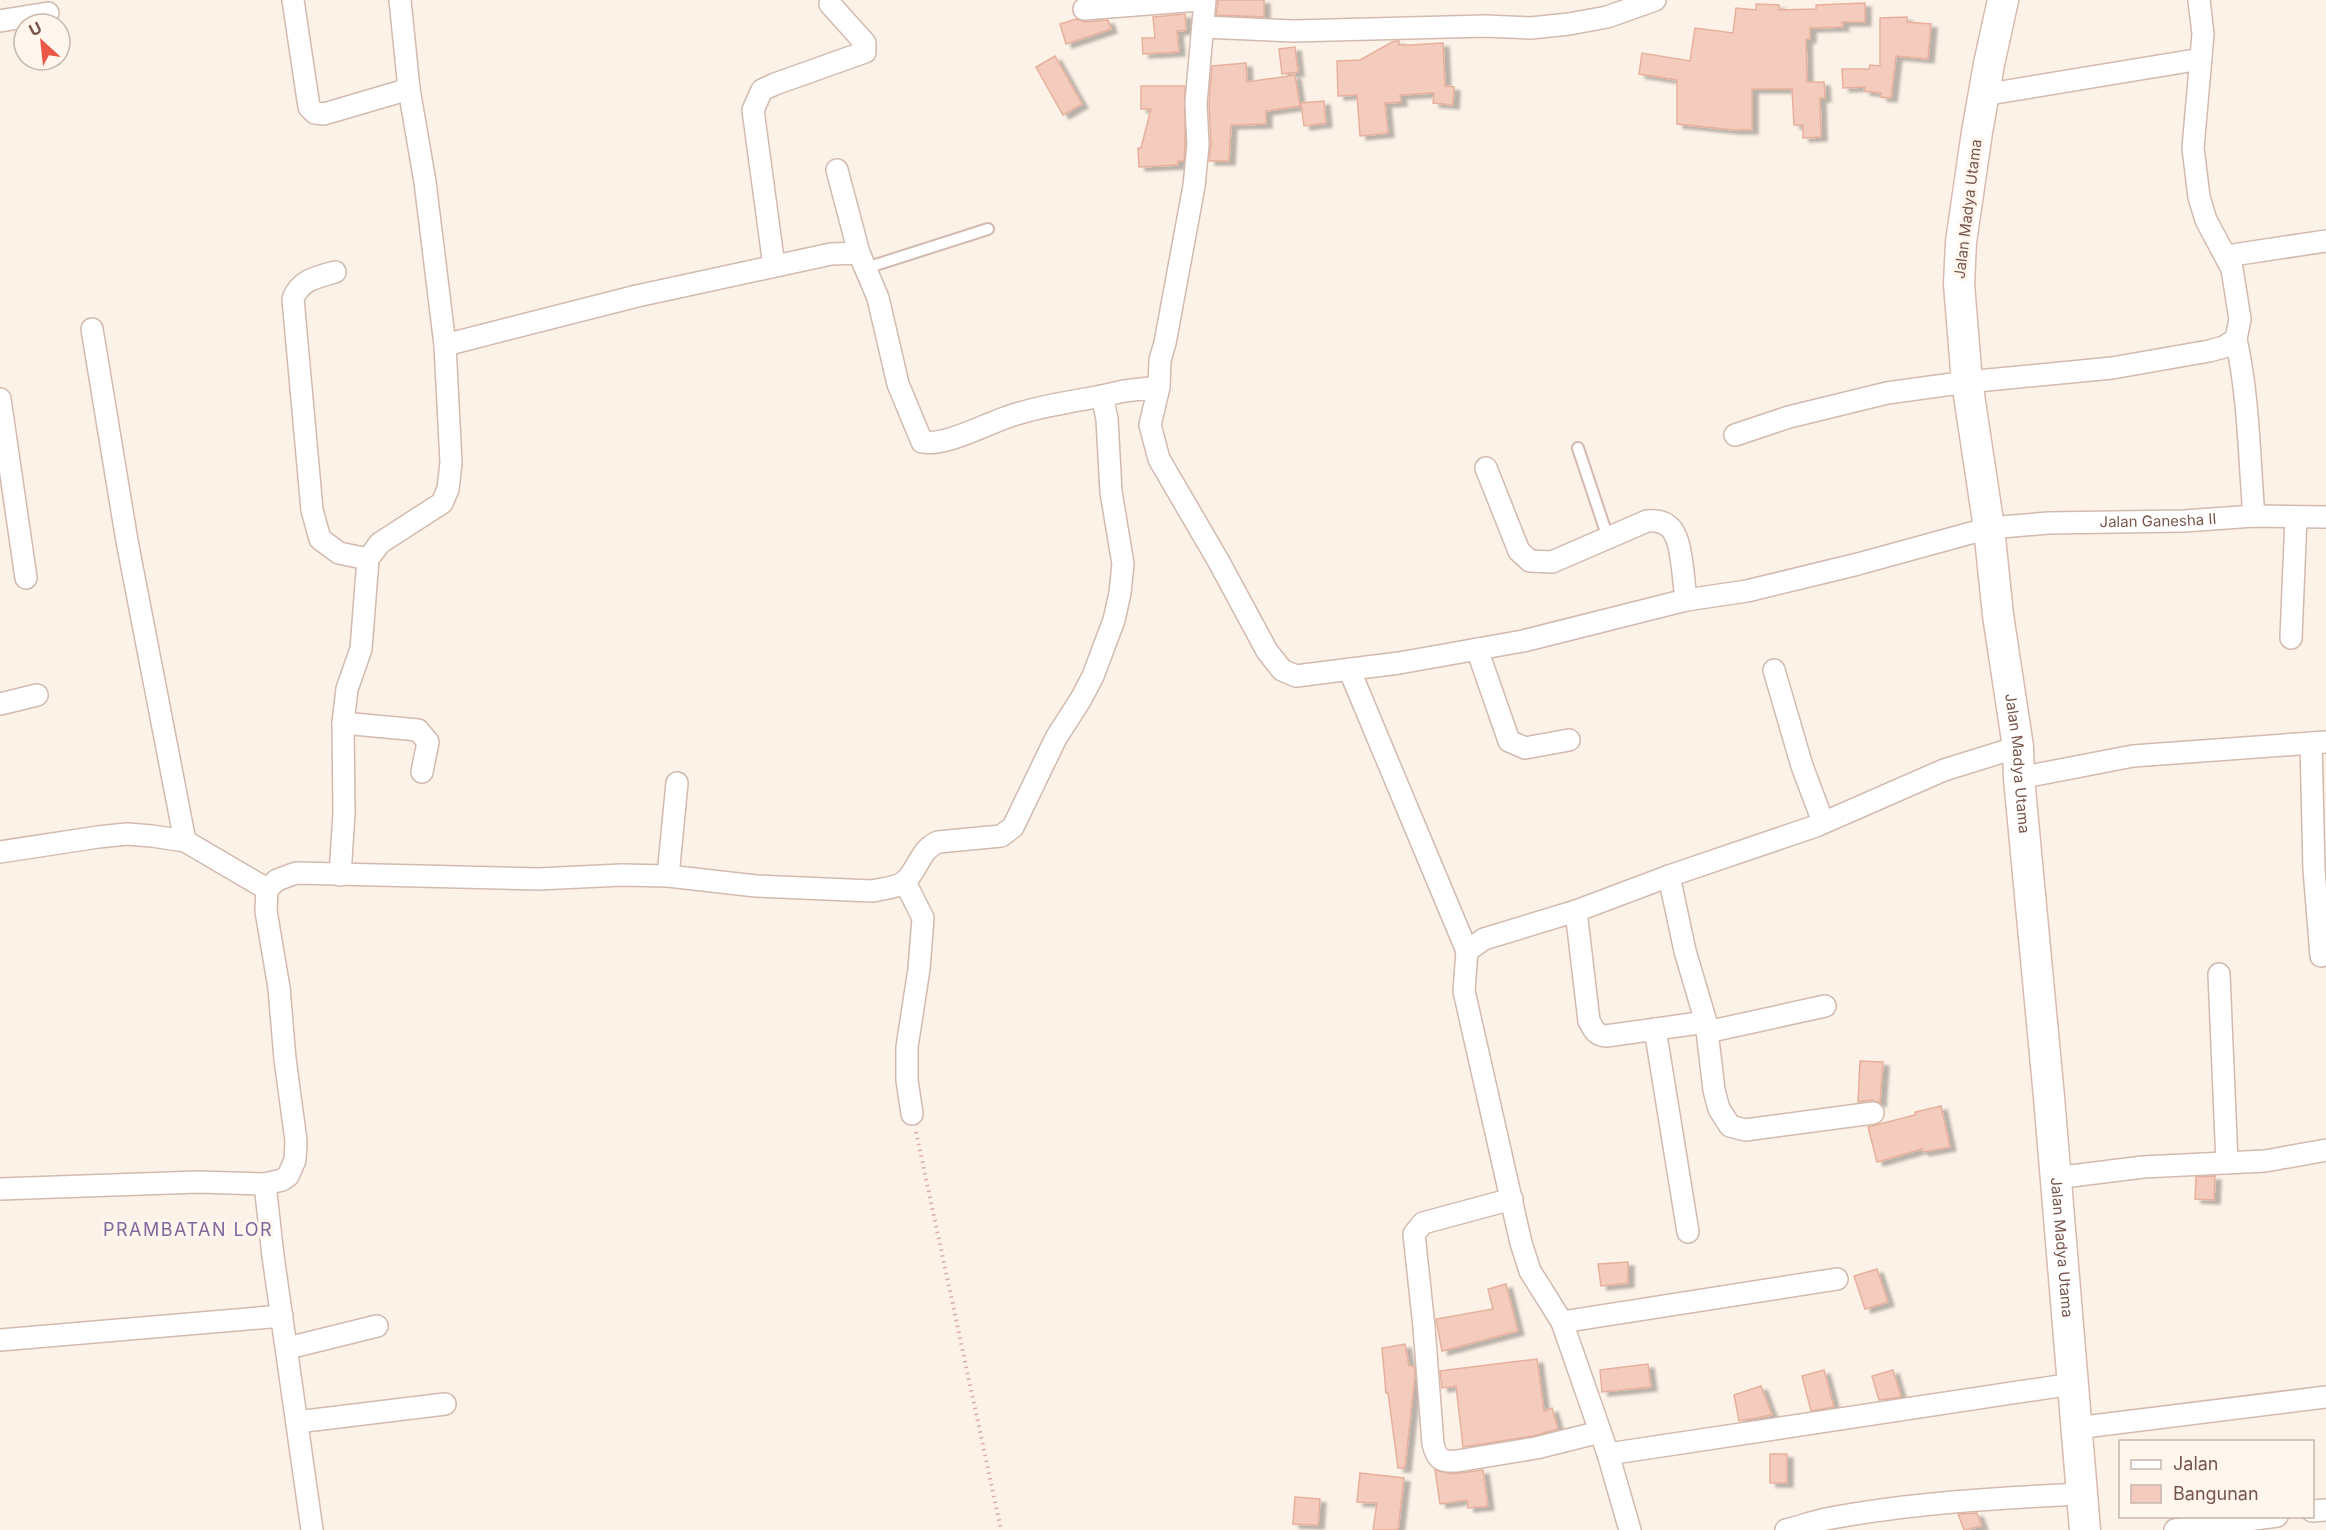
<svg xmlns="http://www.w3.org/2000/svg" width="2326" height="1530" font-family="Inter,sans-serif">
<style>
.building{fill:#f4ccbd;stroke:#e7b09d;stroke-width:1.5;filter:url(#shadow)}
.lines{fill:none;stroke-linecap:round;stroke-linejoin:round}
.lane-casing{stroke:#d2baaf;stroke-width:14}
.street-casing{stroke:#d2baaf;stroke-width:24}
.secondary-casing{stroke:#d8bbae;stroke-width:33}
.path{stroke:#d9afa0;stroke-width:4;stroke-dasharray:1.5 4.5;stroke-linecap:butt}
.lane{stroke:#fff;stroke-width:10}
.street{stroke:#fff;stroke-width:21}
.secondary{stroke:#fff;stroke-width:30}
.labels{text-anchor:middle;stroke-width:6;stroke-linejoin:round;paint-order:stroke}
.street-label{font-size:15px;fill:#78554a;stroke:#fff6ee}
.quarter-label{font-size:18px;letter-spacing:1.5px;fill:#83669c;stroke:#fff6ee}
</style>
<defs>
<filter id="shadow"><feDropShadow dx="6" dy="4" stdDeviation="1.5" flood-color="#0004"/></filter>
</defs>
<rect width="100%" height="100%" fill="#fdf2e7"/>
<g class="building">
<polygon points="1218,0 1264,0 1264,17 1216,15"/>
<polygon points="1865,3 1865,22 1842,22 1843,27 1810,28 1810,39 1806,39 1807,82 1824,82 1825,98 1820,98 1821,137 1803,138 1803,125 1794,125 1792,89 1752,89 1752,130 1734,130 1677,124 1677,80 1639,74 1642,53 1690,61 1695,28 1733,33 1736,8 1756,10 1756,4 1779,5 1779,10 1816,9 1816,5"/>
<polygon points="1185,14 1186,30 1177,31 1179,52 1143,54 1142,38 1155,38 1153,17"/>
<polygon points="1907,17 1907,22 1931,24 1928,59 1896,56 1891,98 1881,97 1881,93 1864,91 1865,87 1843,88 1842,69 1869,69 1870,65 1880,66 1880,18"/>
<polygon points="1076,19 1085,22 1108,20 1111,29 1066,44 1060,24"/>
<polygon points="1394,41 1399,41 1399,45 1410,45 1443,43 1445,86 1454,87 1453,105 1433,103 1434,93 1400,95 1401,102 1385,103 1388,133 1360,136 1357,95 1338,96 1337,61 1360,60"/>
<polygon points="1295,47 1298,72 1282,74 1279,49"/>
<polygon points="1055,56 1082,104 1063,115 1036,67"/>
<polygon points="1246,63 1247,82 1295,75 1300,106 1266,111 1266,124 1231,125 1229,161 1209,161 1211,144 1209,103 1212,66"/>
<polygon points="1141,86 1185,86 1185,145 1184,161 1178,161 1178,165 1139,167 1138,148 1141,148 1151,109 1141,109"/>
<polygon points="1324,101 1326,123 1304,126 1301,103"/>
<polygon points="1860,1061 1883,1062 1880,1103 1872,1100 1858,1102"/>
<polygon points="1941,1106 1950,1147 1923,1152 1922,1149 1877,1162 1868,1127 1915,1115 1915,1112"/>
<polygon points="2215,1176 2214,1200 2195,1199 2196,1177"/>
<polygon points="1628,1262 1628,1283 1601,1286 1598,1264"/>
<polygon points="1877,1269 1888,1302 1865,1309 1854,1276"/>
<polygon points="1506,1284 1518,1331 1442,1351 1436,1319 1493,1309 1488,1289"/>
<polygon points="1405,1344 1409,1366 1414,1366 1415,1374 1405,1468 1398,1468 1388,1393 1386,1393 1382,1348"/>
<polygon points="1537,1359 1544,1411 1552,1408 1558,1429 1533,1436 1463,1447 1456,1386 1442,1388 1440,1371"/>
<polygon points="1648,1364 1651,1387 1602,1392 1600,1370"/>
<polygon points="1824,1370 1834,1407 1811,1411 1802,1376"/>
<polygon points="1893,1370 1901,1397 1879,1400 1872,1376"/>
<polygon points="1761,1386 1772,1415 1739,1421 1734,1395"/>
<rect x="1770" y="1454" width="17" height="29"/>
<polygon points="1435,1470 1452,1474 1483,1470 1488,1506 1468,1508 1467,1500 1440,1504"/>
<polygon points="1360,1473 1404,1478 1398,1530 1373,1530 1377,1503 1357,1502"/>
<polygon points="1295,1497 1320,1499 1318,1525 1293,1524"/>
<polygon points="1977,1513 1982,1526 1964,1530 1958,1514"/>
</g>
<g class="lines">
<defs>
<g id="lane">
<polyline points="866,268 988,229"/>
<polyline points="1578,448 1608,538"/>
</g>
<g id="street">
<polyline points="293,0 309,107 315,113 324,114 409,89"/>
<polyline points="1084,9 1199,0"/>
<polyline points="0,21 48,13"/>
<polyline points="1203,27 1294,31 1485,26 1531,28 1569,24 1607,17 1655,0"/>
<polyline points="1983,95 2201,59"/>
<polyline points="837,170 859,253"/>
<polyline points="2226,256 2326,241"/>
<polyline points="774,266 753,110 762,90 775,84 865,52 865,43 830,4"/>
<path d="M335,272c-18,5 -35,8 -42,27l19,211 8,29 19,14 29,6"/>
<polyline points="92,329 127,541 185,841"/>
<path d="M2236,339c13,59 13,118 18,177"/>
<path d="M445,345l192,-49 194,-42 28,-1 19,45 20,86 24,58c26,5 72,-23 98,-29 27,-8 55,-12 82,-17"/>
<polyline points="1159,387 1160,360 1165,343 1194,186 1198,145 1196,103 1205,0"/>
<polyline points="0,399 26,578"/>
<polyline points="1735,435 1789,417 1887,393 1967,382 2112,368 2209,351 2224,347 2236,339 2240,319 2232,269 2206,220 2199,197 2193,148 2203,34 2199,0"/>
<path d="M1486,468l33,83 11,10 22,1 95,-41c12,-1 23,2 28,14 7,12 9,50 11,65"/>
<polyline points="2291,638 2296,517"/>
<polyline points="1477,649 1509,741 1525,748 1569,740"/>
<polyline points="1349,669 1467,951"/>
<polyline points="1774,670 1802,766 1823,822"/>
<polyline points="0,704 37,695"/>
<polyline points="343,723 418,730 428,742 422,772"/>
<polyline points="2311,743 2314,869 2321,956"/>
<polyline points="2019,778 2133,756 2326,742"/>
<polyline points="0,852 98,837 127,834 152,836 185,841 267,889"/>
<polyline points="340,875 344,813 343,723 347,689 361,649 368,559 380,543 442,503 448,489 451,463 445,345 425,182 409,89 400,0"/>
<polyline points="668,876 677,783"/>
<polyline points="1669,876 1685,951 1706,1022 1714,1090 1719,1109 1730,1126 1745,1130 1873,1113"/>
<polyline points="905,882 923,918 919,969 907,1047 907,1080 912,1114"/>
<path d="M1576,911l13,110c5,9 7,14 17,15l100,-14"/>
<polyline points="2219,974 2227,1163"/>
<polyline points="1655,1029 1688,1232"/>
<polyline points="1707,1032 1825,1006"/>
<polyline points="2055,1178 2143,1167 2265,1161 2326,1150"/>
<polyline points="265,1184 273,1256 312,1530"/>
<path id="s1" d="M0,1189l198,-7 67,2 17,-4 6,-4 7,-16 1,-19 -11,-82 -6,-71 -13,-77 1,-22 10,-9 19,-7 242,6 84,-4 46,1 88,10 116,5c9,-2 24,-3 32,-9 14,-11 15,-32 34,-40l63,-6 12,-9 43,-89 25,-39 12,-23 21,-56 6,-27 3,-29 -12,-72 -4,-73 -5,-23 22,-5 35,-4 -9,38 9,34 60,103 48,89 15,19 14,6 103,-13 124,-22 163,-41 61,-9 111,-27 131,-36 59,-5 136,-2 70,-5 72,1"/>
<path d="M1512,1199l-89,24 -9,11 10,93 9,117c4,15 7,18 24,17l79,-13 64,-16"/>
<polyline points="1562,1322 1837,1279"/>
<polyline points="0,1340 282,1316"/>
<polyline points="288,1348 377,1326"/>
<polyline points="297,1422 445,1404"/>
<polyline points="2076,1428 2326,1397"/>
<polyline points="1608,1454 2072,1384"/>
<polyline points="2312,1511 2326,1510"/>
<polyline points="1630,1530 1608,1454 1562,1322 1530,1271 1521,1243 1464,991 1467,951 1484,939 1576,911 1669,876 1816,826 1944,770 2018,747"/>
<path d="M1786,1530c13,-3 26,-8 40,-11 84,-16 170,-21 255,-25"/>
<polyline points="2175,1530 2277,1516"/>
</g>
<g id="secondary">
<path id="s2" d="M2003,0l-14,64 -12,68 -16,110 -2,42 8,98 22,146 9,87 20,132 1,31 30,319 36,433"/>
</g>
</defs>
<use href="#lane" class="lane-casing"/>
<use href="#street" class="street-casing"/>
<use href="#secondary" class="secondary-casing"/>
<polyline class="path" points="916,1132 1001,1530"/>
<use href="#lane" class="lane"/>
<use href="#street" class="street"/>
<use href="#secondary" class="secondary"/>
</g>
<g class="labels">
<g class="street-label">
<text transform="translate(1968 209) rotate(-83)" y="5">Jalan Madya Utama</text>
<text dy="5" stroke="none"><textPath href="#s1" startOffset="3084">Jalan Ganesha II</textPath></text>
<text dy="5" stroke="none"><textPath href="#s2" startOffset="771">Jalan Madya Utama</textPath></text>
<text dy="5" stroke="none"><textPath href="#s2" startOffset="1257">Jalan Madya Utama</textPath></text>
</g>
<g class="quarter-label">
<text x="188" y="1236">PRAMBATAN LOR</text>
</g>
</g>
<rect x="2119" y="1440" width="195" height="78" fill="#fff6ee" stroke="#c9b6ac" stroke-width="1.5"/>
<rect x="2131" y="1460" width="30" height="9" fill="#ffffff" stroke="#c9b6ac" stroke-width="1.5"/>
<text x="2173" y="1470" font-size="18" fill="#78554a">Jalan</text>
<rect x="2131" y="1485" width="30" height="18" fill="#f4ccbd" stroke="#c9b6ac" stroke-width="1.5"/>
<text x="2173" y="1500" font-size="18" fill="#78554a">Bangunan</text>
<g transform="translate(42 42) rotate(333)"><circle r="28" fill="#fff6ee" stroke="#c9b6ac" stroke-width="1.5"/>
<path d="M0-4.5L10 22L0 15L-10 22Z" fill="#eb5848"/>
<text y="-9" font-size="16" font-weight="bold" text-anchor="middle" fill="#78554a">U</text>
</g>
</svg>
